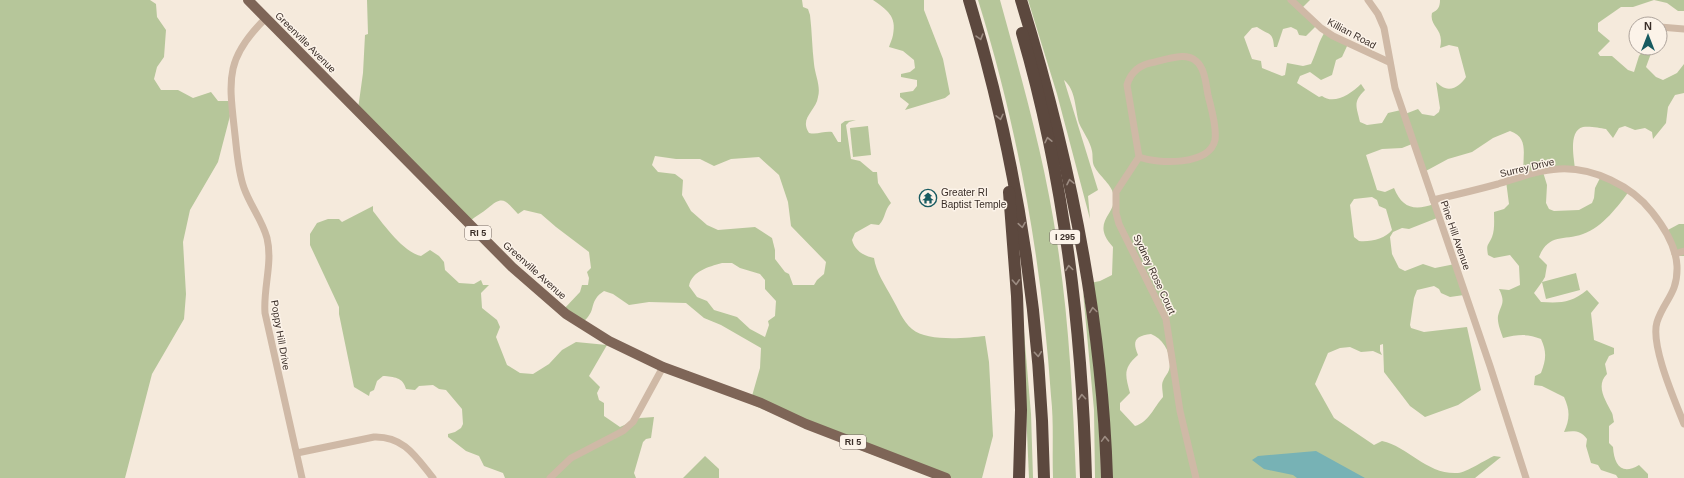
<svg xmlns="http://www.w3.org/2000/svg" width="1684" height="478" font-family="Helvetica,sans-serif">
<style>
.green{fill:#b6c69a;fill-rule:evenodd}
.water{fill:#77b2b5}
.lines{fill:none;stroke-linecap:round;stroke-linejoin:round}
.street{stroke:#cfb9a6;stroke-width:7}
.primary{stroke:#7e6557;stroke-width:10}
.highway{stroke:#5c483e;stroke-width:12}
.oneway{stroke:#9c8c82}
.labels{text-anchor:middle;stroke-width:3;stroke-linejoin:round;paint-order:stroke}
.shield{fill:#fcf3e9;stroke:#746962;stroke-width:1}
.shield-label{font-size:9px;font-weight:bold;fill:#3a2e28}
.street-label{font-size:10px;fill:#3a2e28;stroke:#fcf3e9}
.poi-label{font-size:10px;fill:#3a2e28;stroke:#fcf3e9;text-anchor:start}
</style>
<rect width="100%" height="100%" fill="#f5eadc"/>
<g class="green">
<polygon points="0,0 150,0 156,4 157,17 166,30 164,57 157,67 154,79 161,90 178,90 193,98 211,92 218,101 229,101 230,116 218,162 190,210 183,242 186,294 184,319 152,374 125,478 0,478"/>
<path d="M367,0h435l1,7 5,2 2,6c2,16 2,33 4,49 1,11 7,22 4,33 -2,14 -19,21 -9,36 8,2 15,-2 23,-1l6,10h3v-18l4,-3 11,-1 -7,2 -3,3 5,34 9,2 13,11h4l1,11 13,20c-7,7 -5,15 -12,22l-8,-1 -16,9 -3,7c3,11 12,16 22,18 2,14 11,27 18,40 6,10 11,24 20,31 15,13 54,9 73,7l4,26 4,74 -11,42h-48l-79,-30 -102,-43 -3,-2 10,-35 1,-20 -40,-23 -17,-7 -18,-15 -37,-1 -20,3 -16,-11 -9,-3c-8,5 -10,10 -12,18 -1,5 -6,10 -9,14l-20,-13 17,-18 2,-7h6l1,-7 -2,-6 4,-4 -2,-16 -33,-25 -15,-13 -17,-4 -6,4c-13,-14 -15,-19 -30,-6 -6,5 -12,8 -18,13l-112,-112 5,-36 2,-38 3,-1zM655,156l21,3h24l14,7 17,-7 28,-2 20,18 9,27 3,24 35,36 -2,12 -7,6 -3,5h-21l-4,-11 -4,-2 -10,-13v-9l-3,-12 -17,-11 -37,3 -11,-5 -16,-14 -9,-16 1,-15 -8,-6 -17,-2 -6,-7zM722,263h10l8,5 20,6 5,6v9l11,12 -1,15 -7,5 1,4 -4,12 -15,-8 -13,-12 -23,-7 -7,-9 -10,-4 -8,-11c3,-15 19,-19 33,-23z"/>
<path d="M873,0h51v10l19,49 7,35 -5,4 -40,12 4,-6 -9,-7v-4l13,-2 4,-5v-6l-16,-3v-3l9,-2 5,-4 -1,-8 -11,-9 -14,-4c1,-4 3,-7 4,-12 4,-19 -6,-25 -20,-35z"/>
<path d="M978,0h22c22,80 45,160 57,242 12,77 16,158 19,236h-23c-1,-27 1,-55 -2,-82 -9,-133 -33,-268 -73,-396z"/>
<path d="M1028,0h282l-8,8 16,16 -12,12 -7,-1 -2,-5 -6,-3 -8,2 -6,18h-3c-1,-16 -6,-12 -17,-20l-5,1 -8,9 8,22 9,2 1,7 20,8 3,-1 2,-12 16,3 8,-2c6,-12 7,-22 15,-34l22,14 -6,13 -6,3 -4,15 -11,5 -11,-8 -10,4 -3,7 22,14 3,-1c12,9 29,-2 39,-12l4,6c-12,12 -9,15 -5,32l7,3 15,-2 6,-10 13,-3 4,4 13,-5 4,5 12,2 5,-4 1,-4 -4,-26c2,1 3,3 5,4 10,7 20,-1 25,-9l-8,-30 -9,-2 -9,3c5,-20 -11,-21 -8,-35 6,-3 8,-6 8,-13h214l-21,7h-12l-23,16v8l12,10 -12,12 2,3h12l16,14 6,2 5,-16 6,-8h8l-7,19 10,10 7,3 14,-7 7,-9v29l-9,2 -7,12 -2,16 -13,16 -1,-7 -7,-4 -10,2 -10,-4 -6,2 -6,10 -7,-9c-6,-1 -16,-3 -23,-2 -15,4 -9,31 -8,42l-32,3 4,13 -1,18 3,6 5,2 25,-1 13,-7 2,-5 1,-10 6,-12 29,14c-12,16 -27,37 -47,44 -20,7 -34,-1 -44,23l8,8 -2,12 -3,5 34,-9 4,17 -34,9 -4,-17 -8,11 7,9c20,1 30,1 46,-12l12,13 -8,10 3,27 20,8v6l-5,2 -4,8 2,10c-12,12 -1,27 5,39 1,2 1,6 2,9l-5,4v17l4,4c1,17 8,29 26,18l9,9v4h-30l-2,-3 -15,-5 -3,-5 -7,-2 -5,-17 1,-7c-7,-9 -13,-8 -23,-7 6,-13 6,-22 0,-35l-22,-11 -8,-1 1,-9 6,-3c5,-13 6,-21 0,-34 -14,-6 -24,-4 -38,-1 -2,-6 -6,-15 -5,-22 3,-12 8,-13 1,-27l10,1 11,-5 -1,-19 -9,-11 -16,3 -6,-3c-2,-11 0,-9 4,-18 3,-7 2,-18 2,-25l10,-3 5,-5 -3,-23 18,-7c-3,-16 7,-36 -14,-43l-17,7 -21,14 -24,7 -24,13 -12,-28 -10,4 -20,1 -16,6 11,35 8,2 9,-4c8,20 20,23 40,16l3,14 -28,11 -7,-1 -9,4 -3,5 2,17 7,14 6,3 18,-7 12,4 20,-4 9,31 -14,2 -9,-4 -2,-4 -5,-3 -17,4 -3,8 -4,27 1,3 13,4 43,-5 14,63 -23,15 -33,12 -15,-11 -26,-34 -1,-28 -3,1v6l2,4 -9,-4 -12,1 -11,-5 -10,1 -12,5 -13,31 19,34 40,27 8,-4c27,6 45,34 76,32 9,-1 27,-13 36,-17l7,1 -26,21h-372l-13,-195 10,-2 12,-6 1,-28c-23,-25 3,-32 1,-50 -1,-12 -15,-21 -20,-31 -2,-4 -1,-11 -2,-15 -2,-10 -9,-19 -13,-28 -4,-14 -3,-33 -15,-43l34,110 -10,6 2,23 -33,-125zM1372,197l5,3 2,6 7,3 6,21c-7,9 -21,12 -33,11l-5,-4 -4,-32 4,-6zM1151,334c13,5 22,22 18,36 -1,4 -5,7 -6,11 -2,4 0,11 0,16 -9,10 -14,25 -28,29l-15,-16v-7l10,-10c-5,-18 -7,-25 8,-38 -6,-14 -3,-19 13,-21z"/>
<polygon points="1654,0 1684,0 1684,11 1678,11 1667,3"/>
<polygon points="868,126 871,155 853,157 850,128"/>
<path d="M373,206v5c11,14 30,41 48,45l9,-6 9,6 5,6 1,8 14,13 15,1 7,-4 2,5h6l-8,8 1,15 15,12 3,7 -4,10 11,28 13,8 13,1 16,-10 13,-14 14,-8 31,3 -18,31 11,11 -3,6 2,7 5,3v13l16,11 20,-9 14,-1 -3,21 -5,1 -3,3 -9,31 2,5h-131l-2,-5 -19,-7 -5,-10 -13,-5 -18,-14v-3l7,-2 6,-4 2,-4 -1,-15 -16,-19 -7,-1 -6,-4 -14,1 -4,4 -9,-1c-3,-12 -12,-12 -23,-13l-6,5 -3,9 -4,2 -1,4 -15,-9 -15,-73v-7l-29,-62v-11l7,-11 11,-4h11l3,3z"/>
<polygon points="1679,224 1684,224 1684,256 1676,256 1666,231"/>
<path d="M1083,292c14,61 16,124 18,186h-6l-1,-68z"/>
<polygon points="1021,297 1031,414 1033,478 1029,478"/>
<polygon points="705,456 719,469 719,478 683,478"/>
</g>
<polygon class="water" points="1316,451 1365,478 1297,478 1293,475 1264,469 1252,460 1258,456"/>
<g class="lines">
<g class="street">
<polyline points="1291,0 1321,28 1333,36 1389,62"/>
<polyline points="1368,0 1378,14 1384,28 1395,88 1490,366 1526,478"/>
<path d="M266,18c-42,41 -37,62 -31,117 2,17 3,36 9,53 6,17 18,32 23,50 6,25 -4,50 -2,75l37,165"/>
<polyline points="1660,27 1684,29"/>
<path d="M1139,157c19,7 70,9 76,-17 2,-14 -4,-32 -7,-45 -2,-10 -3,-27 -12,-34 -10,-9 -29,-2 -41,1 -14,2 -24,9 -28,23l12,72 -23,35v21l3,11 47,95 14,92 16,67"/>
<path d="M1433,200c22,-5 43,-10 65,-16 20,-6 40,-14 61,-15 34,-2 73,17 93,43 12,15 24,35 25,54 1,28 -13,34 -20,56 -7,23 18,79 27,102"/>
<polyline points="1675,254 1684,251"/>
<path d="M297,453l77,-16c30,-1 42,20 59,41"/>
<polyline points="550,478 571,458 623,431 633,422 663,367"/>
</g>
<polyline class="primary" points="248,0 512,267 566,314 609,341 663,367 761,403 806,424 946,478"/>
<g class="highway">
<path d="M969,0c47,155 72,316 75,478"/>
<path d="M1021,0c48,156 81,315 86,478"/>
<path d="M1022,33c42,144 60,295 64,445"/>
<polyline points="1009,192 1017,296 1021,410 1019,478"/>
</g>
</g>
<defs><path id="oneway-chevron" d="M-2-3.5L2.5 0L-2 3.5" fill="none" stroke-width="1.6" stroke-linecap="round" stroke-linejoin="round"/></defs>
<g class="oneway">
<use href="#oneway-chevron" transform="translate(980 37) rotate(74)"/>
<use href="#oneway-chevron" transform="translate(1000 117) rotate(77)"/>
<use href="#oneway-chevron" transform="translate(1048 140) rotate(-102)"/>
<use href="#oneway-chevron" transform="translate(1070 182) rotate(-102)"/>
<use href="#oneway-chevron" transform="translate(1022 225) rotate(81)"/>
<use href="#oneway-chevron" transform="translate(1069 268) rotate(-98)"/>
<use href="#oneway-chevron" transform="translate(1016 282) rotate(87)"/>
<use href="#oneway-chevron" transform="translate(1093 310) rotate(-98)"/>
<use href="#oneway-chevron" transform="translate(1038 354) rotate(85)"/>
<use href="#oneway-chevron" transform="translate(1082 397) rotate(-94)"/>
<use href="#oneway-chevron" transform="translate(1105 439) rotate(-92)"/>
</g>
<defs>
<symbol id="temple-ring" viewBox="-11 -11 22 22"><circle r="9.5" fill="#fcf3e9" stroke="#185b61" stroke-width="1.5"/><path d="M0-6L5-2H3V0L6.5 2.5H4V6H1.5V3h-3V6H-4V2.5H-6.5L-3 0V-2H-5Z" fill="#185b61"/></symbol>
</defs>
<g fill-rule="evenodd">
<use href="#temple-ring" x="918" y="188" width="20" height="20"/>
</g>
<g class="labels">
<g class="shield">
<rect x="465" y="226" width="26" height="14" rx="3"/>
<rect x="1050" y="230" width="30" height="14" rx="3"/>
<rect x="840" y="435" width="26" height="14" rx="3"/>
</g>
<g class="shield-label">
<text x="478" y="236">RI 5</text>
<text x="1065" y="240">I 295</text>
<text x="853" y="445">RI 5</text>
</g>
<g class="street-label">
<text transform="translate(1352 33) rotate(28)" y="4">Killian Road</text>
<text transform="translate(306 42) rotate(45)" y="4">Greenville Avenue</text>
<text transform="translate(1527 167) rotate(-13)" y="4">Surrey Drive</text>
<text transform="translate(1456 235) rotate(71)" y="4">Pine Hill Avenue</text>
<text transform="translate(535 270) rotate(42)" y="4">Greenville Avenue</text>
<text transform="translate(1155 274) rotate(65)" y="4">Sydney Rose Court</text>
<text transform="translate(281 335) rotate(80)" y="4">Poppy Hill Drive</text>
</g>
<g class="poi-label">
<text x="941" y="196">Greater RI<tspan x="941" dy="12">Baptist Temple</tspan></text>
</g>
</g>
<g transform="translate(1648 36)"><circle r="19" fill="#fcf3e9" stroke="#aea49c"/>
<path d="M0-3L7 15L0 10L-7 15Z" fill="#185b61"/>
<text y="-6" font-size="11" font-weight="bold" text-anchor="middle" fill="#3a2e28">N</text>
</g>
</svg>
